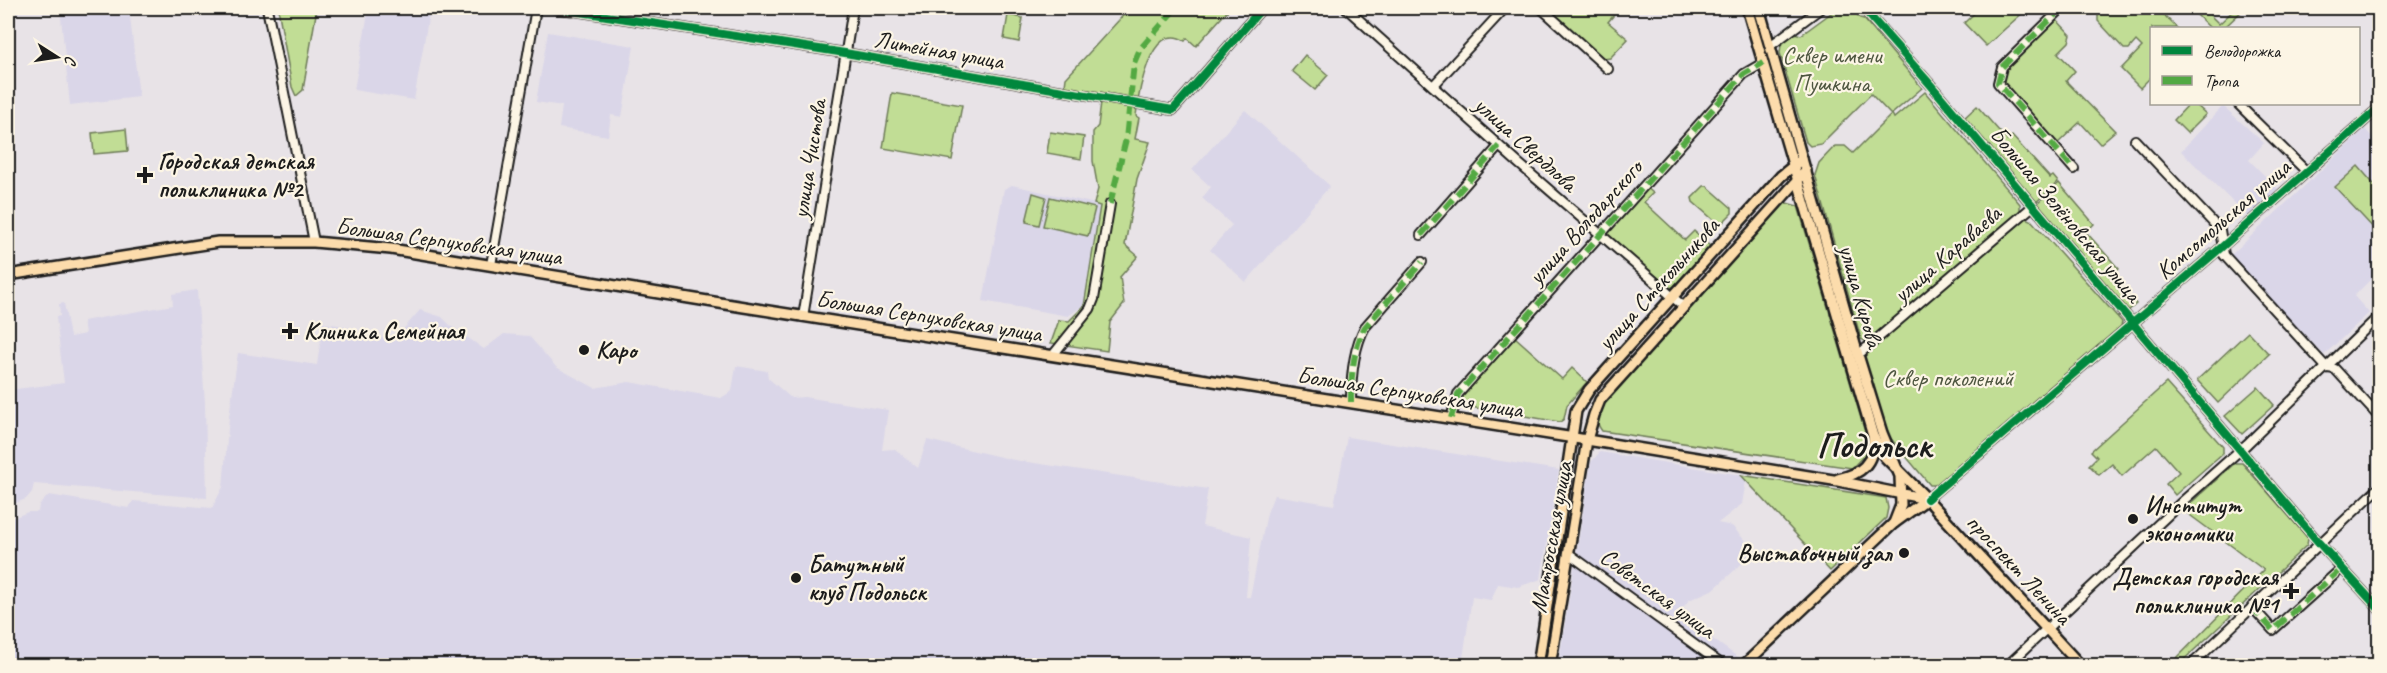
<svg xmlns="http://www.w3.org/2000/svg" width="2387" height="673" font-family="Caveat,sans-serif">
<style>
.built{fill:#dad6e8}
.green{fill:#c1dd95;stroke:#6e7c58;stroke-width:1.5}
.lines{fill:none;stroke-linecap:round;stroke-linejoin:round}
.minor-casing{stroke:#1c1c1c;stroke-width:12}
.major-casing{stroke:#1c1c1c;stroke-width:14}
.minor{stroke:#fcf5e5;stroke-width:8}
.major{stroke:#fcdcac;stroke-width:9}
.quiet{stroke:#52a943;stroke-width:6;stroke-dasharray:12 6;stroke-linecap:butt}
.cycleway-casing{stroke:#fcf5e5;stroke-width:11}
.cycleway{stroke:#00873e;stroke-width:8}
.poi-dot{fill:#1c1c1c;stroke:#fcf5e5;stroke-width:2}
.labels{text-anchor:middle;stroke-width:4.5;stroke-linejoin:round;paint-order:stroke}
.street-label{font-size:24px;fill:#1c1c1c;stroke:#fcf5e5}
.park-label{font-size:24px;fill:#4e5640;stroke:#fcf5e5}
.poi-label{font-size:24px;font-weight:bold;fill:#1c1c1c;stroke:#fcf5e5;text-anchor:start}
.town-label{font-size:36px;font-weight:bold;fill:#1c1c1c;stroke:#fcf5e5}
</style>
<rect width="100%" height="100%" fill="#e8e3e7"/>
<filter id="ink" filterUnits="userSpaceOnUse"><feTurbulence type="fractalNoise" baseFrequency=".0167" numOctaves="2"/><feDisplacementMap in="SourceGraphic" scale="12" xChannelSelector="R" yChannelSelector="G"/><feConvolveMatrix kernelMatrix="1 2 1 2 8 2 1 2 1" color-interpolation-filters="sRGB"/></filter>
<g filter="url(#ink)">
<g class="built">
<polygon points="60,8 129,8 139,97 70,105"/>
<polygon points="369,8 430,8 414,100 354,90"/>
<polygon points="548,32 634,46 622,117 611,115 608,136 559,128 562,106 536,102"/>
<polygon points="2223,106 2264,143 2249,160 2278,189 2248,217 2181,151"/>
<polygon points="1245,110 1330,186 1246,282 1210,250 1232,225 1202,198 1211,187 1192,170"/>
<polygon points="2365,129 2379,145 2379,271 2354,296 2369,313 2324,355 2230,256"/>
<polygon points="1012,185 1100,205 1084,305 1068,316 983,301 1004,189"/>
<polygon points="197,290 205,403 207,498 34,484 32,492 26,499 8,506 8,481 9,481 8,390 64,383 56,317 60,316 59,304 64,303 70,337 85,334 83,321 173,305 172,294"/>
<polygon points="420,310 442,317 451,326 484,349 504,334 529,336 556,367 595,388 629,382 721,398 732,391 736,366 767,371 768,378 791,398 804,397 888,410 882,450 895,449 918,468 927,440 1014,460 1208,489 1202,526 1251,537 1246,597 1250,597 1267,513 1274,495 1334,505 1347,437 1559,470 1541,579 1518,587 1498,584 1491,600 1472,597 1462,665 8,665 8,520 28,512 38,512 39,505 49,495 129,508 133,501 212,508 223,487 229,417 238,353 317,365 323,323 338,325 393,341"/>
<polygon points="1600,452 1741,475 1746,481 1742,504 1718,523 1732,526 1748,544 1748,558 1714,589 1689,600 1681,610 1712,634 1710,637 1739,658 1731,666 1558,666 1591,462"/>
</g>
<g class="green">
<polygon points="278,8 317,8 303,90 296,96 292,87"/>
<path d="M1130,8h100l-34,38 -9,-8 -2,3c-35,-22 -47,55 -49,75l3,2 -4,21 15,3 -13,37 -12,66 13,11 -18,21 4,27 -14,18 -3,29 -56,-8 8,-23 10,1 15,-15 16,-100 -6,-2 4,-15 -5,-28v-29l5,-6 3,-24 -37,-8 2,-16z"/>
<polygon points="1547,8 1620,8 1608,22 1628,39 1610,58 1604,59"/>
<polygon points="1838,8 1851,8 1860,18 1864,19 1922,88 1892,114 1894,118 1925,92 2020,204 2020,212 1881,332 1865,341 1861,339 1815,175 1819,163 1835,146 1845,146 1853,153 1891,115 1871,94 1821,144 1810,146 1806,142 1780,53 1781,44 1795,33 1801,35"/>
<polygon points="1980,8 2028,8 1986,46 1964,23"/>
<polygon points="2104,8 2157,8 2177,28 2152,28 2151,77 2140,88 2121,69 2142,47 2136,41 2129,49 2124,49 2098,21 2098,15"/>
<polygon points="2190,8 2210,8 2206,11 2219,24 2236,8 2245,8 2224,28 2210,28"/>
<polygon points="1008,15 1023,18 1019,42 1004,39"/>
<polygon points="2054,17 2071,35 2069,42 2058,53 2075,71 2066,81 2115,131 2100,144 2080,122 2055,146 2000,83 2003,68"/>
<polygon points="1305,55 1328,75 1315,90 1292,71"/>
<polygon points="892,93 962,105 952,160 883,148"/>
<polygon points="2189,104 2195,104 2206,114 2187,133 2174,120"/>
<polygon points="1977,106 2007,140 2012,136 2050,178 2053,176 2058,182 2034,204 1963,119"/>
<polygon points="126,129 128,151 94,154 92,133"/>
<polygon points="1050,132 1084,137 1081,159 1047,153"/>
<polygon points="2358,166 2379,190 2379,230 2377,232 2335,187"/>
<polygon points="2059,183 2094,224 2086,232 2119,269 2112,275 2136,304 2127,312 2036,205"/>
<polygon points="1645,186 1653,193 1644,202 1685,240 1694,231 1712,248 1679,285 1669,288 1605,232"/>
<polygon points="1704,186 1707,186 1732,208 1732,213 1722,223 1718,224 1693,202 1692,198"/>
<polygon points="1033,193 1046,197 1039,225 1026,222"/>
<polygon points="1050,197 1095,208 1088,236 1043,226"/>
<path d="M1783,202l15,4 72,243 -18,19 -250,-37c-12,-15 0,-25 8,-39z"/>
<polygon points="2024,217 2031,220 2122,322 2121,327 1936,485 1930,485 1887,434 1863,356"/>
<polygon points="2248,332 2269,354 2218,403 2197,380"/>
<polygon points="1515,337 1562,379 1572,368 1587,382 1567,405 1564,419 1560,422 1458,405 1464,395"/>
<polygon points="2166,383 2223,447 2223,453 2175,495 2166,484 2179,472 2156,446 2122,476 2112,464 2099,475 2089,465 2097,457 2091,451"/>
<polygon points="2258,387 2274,405 2242,434 2225,416"/>
<polygon points="2235,463 2242,463 2308,538 2307,545 2178,665 2170,665 2264,570 2183,510"/>
<polygon points="1741,475 1886,498 1888,508 1886,518 1830,571"/>
</g>
<g class="lines">
<defs>
<g id="minor">
<polyline points="267,8 314,242"/>
<polyline points="555,8 845,53 1173,110 1262,8"/>
<polyline points="1346,8 1517,162 1683,306"/>
<polyline points="1541,8 1608,69"/>
<polyline points="1863,8 1929,83 2319,543 2380,610"/>
<polyline points="2062,8 2002,67 1998,83 2074,169"/>
<polyline points="1770,46 1821,8"/>
<polyline points="1433,86 1505,8"/>
<polyline points="2238,104 2307,172"/>
<polyline points="2135,140 2220,230 2224,255 2327,368 2335,369 2380,418"/>
<polyline points="1421,235 1499,146"/>
<polyline points="491,265 536,8"/>
<polyline points="803,317 853,8"/>
<polyline points="1053,355 1090,309 1094,299 1110,204"/>
<polyline points="1858,355 2033,206"/>
<path d="M1351,402c0,-25 2,-53 14,-75l57,-65"/>
<polyline points="1451,418 1458,394 1744,74 1763,63"/>
<polyline points="1927,499 2223,246 2380,107"/>
<polyline points="1568,553 1724,666"/>
<polyline points="2252,607 2273,630 2342,568"/>
<polyline points="2007,666 2184,500 2247,444 2380,315"/>
<polyline points="2190,666 2380,487"/>
</g>
<g id="major">
<polyline points="1747,8 1873,436 1885,457 1927,499 2081,666"/>
<polyline points="1759,8 1858,355 1882,433 1900,476 1901,505 1894,523"/>
<polyline points="8,275 218,242 314,242 391,249 744,307 1587,440 1833,480 1927,499"/>
<path d="M1838,479c23,-5 36,-15 35,-41"/>
<polyline points="1538,666 1576,411 1589,390 1781,176 1802,159"/>
<polyline points="1550,666 1587,440 1594,415 1600,400 1806,171"/>
<polyline points="1743,666 1894,523 1927,499"/>
</g>
</defs>
<use href="#minor" class="minor-casing"/>
<use href="#major" class="major-casing"/>
<use href="#minor" class="minor"/>
<use href="#major" class="major"/>
<g class="quiet">
<polyline points="2062,8 2002,67 1998,83 2074,169"/>
<polyline points="1110,204 1126,139 1134,63 1140,49 1176,8"/>
<polyline points="1421,235 1499,146"/>
<path d="M1351,402c0,-25 2,-53 14,-75l57,-65"/>
<polyline points="1451,418 1458,394 1744,74 1763,63"/>
<polyline points="2252,607 2273,630 2342,568"/>
</g>
<defs>
<g id="cycleway">
<polyline points="555,8 845,53 1173,110 1262,8"/>
<polyline points="1863,8 1929,83 2319,543 2380,610"/>
<polyline points="1927,499 2223,246 2380,107"/>
</g>
</defs>
<use href="#cycleway" class="cycleway-casing"/>
<use href="#cycleway" class="cycleway"/>
</g>
</g>
<g class="poi-dot">
<path d="M142 166h6v6h6v6h-6v6h-6v-6h-6v-6h6z"/>
<path d="M287 322h6v6h6v6h-6v6h-6v-6h-6v-6h6z"/>
<circle cx="584" cy="350" r="6"/>
<circle cx="2133" cy="519" r="6"/>
<circle cx="1904" cy="553" r="6"/>
<circle cx="796" cy="578" r="6"/>
<path d="M2288 582h6v6h6v6h-6v6h-6v-6h-6v-6h6z"/>
</g>
<g class="labels">
<g class="street-label">
<text transform="translate(939 50) rotate(10)" y="8">Литейная улица</text>
<text transform="translate(1526 144) rotate(42)" y="8">улица Свердлова</text>
<text transform="translate(809 159) rotate(-81)" y="8">улица Чистова</text>
<text transform="translate(2066 214) rotate(50)" y="8">Большая Зелёновская улица</text>
<text transform="translate(2223 219) rotate(-41)" y="8">Комсомольская улица</text>
<text transform="translate(1585 222) rotate(-48)" y="8">улица Володарского</text>
<text transform="translate(449 241) rotate(8)" y="8">Большая Серпуховская улица</text>
<text transform="translate(1947 254) rotate(-41)" y="8">улица Караваева</text>
<text transform="translate(1658 284) rotate(-48)" y="8">улица Стекольникова</text>
<text transform="translate(1861 296) rotate(74)" y="8">улица Кирова</text>
<text transform="translate(929 316) rotate(9)" y="8">Большая Серпуховская улица</text>
<text transform="translate(1410 392) rotate(9)" y="8">Большая Серпуховская улица</text>
<text transform="translate(1551 537) rotate(-80)" y="8">Матросская улица</text>
<text transform="translate(2019 569) rotate(47)" y="8">проспект Ленина</text>
<text transform="translate(1658 593) rotate(36)" y="8">Советская улица</text>
</g>
<g class="park-label">
<text x="1832" y="63">Сквер имени<tspan x="1832" dy="28">Пушкина</tspan></text>
<text x="1948" y="386">Сквер поколений</text>
</g>
<g class="poi-label">
<text x="158" y="169">Городская детская<tspan x="158" dy="28">поликлиника №2</tspan></text>
<text x="304" y="339">Клиника Семейная</text>
<text x="596" y="358">Каро</text>
<text x="2145" y="513">Институт<tspan x="2145" dy="28">экономики</tspan></text>
<text x="1892" y="561" text-anchor="end">Выставочный зал</text>
<text x="808" y="572">Батутный<tspan x="808" dy="28">клуб Подольск</tspan></text>
<text x="2278" y="585" text-anchor="end">Детская городская<tspan x="2278" dy="28">поликлиника №1</tspan></text>
</g>
<g class="town-label">
<text x="1874" y="457">Подольск</text>
</g>
</g>
<rect width="2387" height="673" fill="none" stroke="#fcf5e5" stroke-width="30"/>
<rect x="15" y="15" width="2357" height="643" fill="none" stroke="#1c1c1c" stroke-width="2" filter="url(#ink)"/>
<rect x="2150" y="27" width="210" height="78" fill="#fcf5e5" stroke="#a29e95" stroke-width="1.5"/>
<rect x="2162" y="46" width="30" height="9" fill="#00873e" stroke="#a29e95" stroke-width="1.5"/>
<text x="2204" y="57" font-size="18" fill="#1c1c1c">Велодорожка</text>
<rect x="2162" y="76" width="30" height="9" fill="#52a943" stroke="#a29e95" stroke-width="1.5"/>
<text x="2204" y="87" font-size="18" fill="#1c1c1c">Тропа</text>
<g transform="translate(57 57) rotate(102)" stroke="#fcf5e5" stroke-width="4.5" paint-order="stroke">
<path d="M0-4.5L10 22L0 15L-10 22Z" fill="#1c1c1c"/>
<text y="-9" font-size="16" font-weight="bold" text-anchor="middle" fill="#1c1c1c">С</text>
</g>
</svg>
